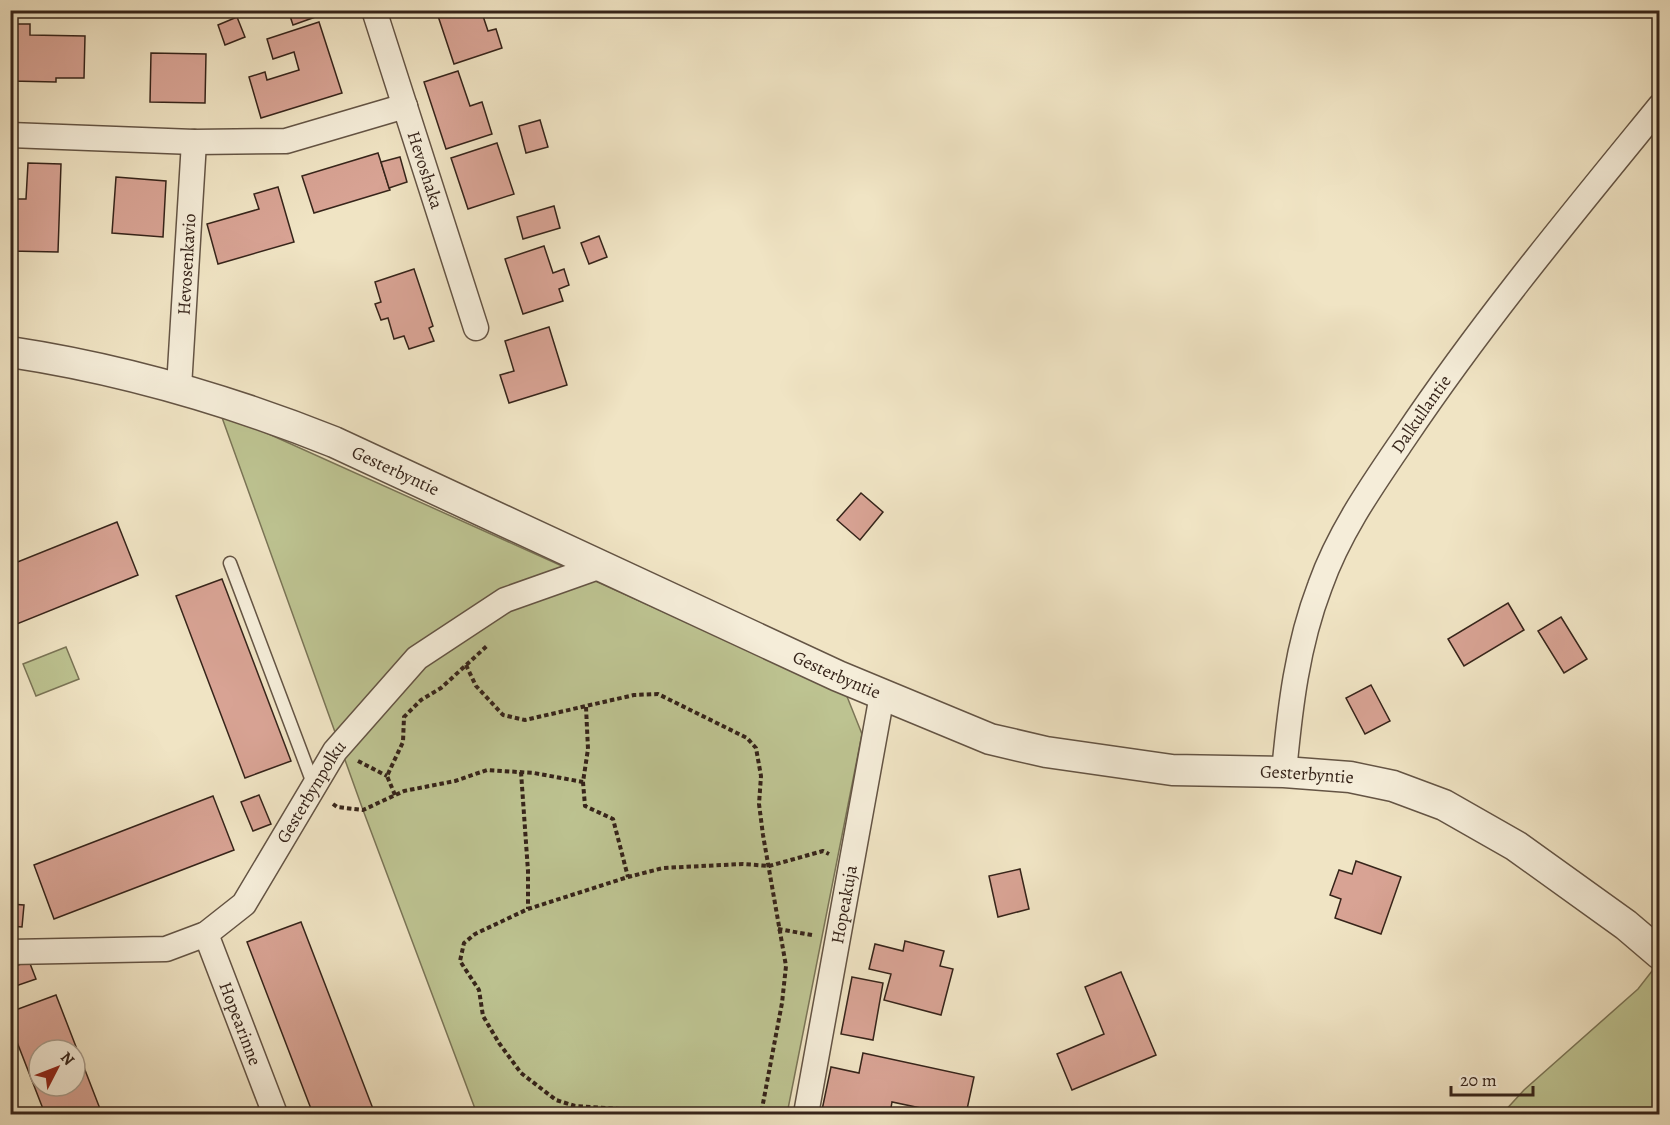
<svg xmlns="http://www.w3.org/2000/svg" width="1670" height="1125" font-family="Alegreya,serif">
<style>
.green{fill:#bdc391;stroke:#7a7456;stroke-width:1.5}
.building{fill:#d8a394;stroke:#36241a;stroke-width:1.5;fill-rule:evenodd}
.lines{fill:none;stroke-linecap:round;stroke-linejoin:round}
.service-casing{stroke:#645444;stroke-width:15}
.minor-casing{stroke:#645444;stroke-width:27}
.tertiary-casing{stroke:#645444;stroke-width:33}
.path{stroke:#36241a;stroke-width:4;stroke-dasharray:4.5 3;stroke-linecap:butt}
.service{stroke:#f5edd9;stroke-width:12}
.minor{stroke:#f5edd9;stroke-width:24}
.tertiary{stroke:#f5edd9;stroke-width:30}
.labels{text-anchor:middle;stroke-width:4.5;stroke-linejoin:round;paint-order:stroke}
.street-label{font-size:18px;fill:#36241a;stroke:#f5edd9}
</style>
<rect width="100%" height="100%" fill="#f0e4c4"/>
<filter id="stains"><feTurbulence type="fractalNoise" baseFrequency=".00333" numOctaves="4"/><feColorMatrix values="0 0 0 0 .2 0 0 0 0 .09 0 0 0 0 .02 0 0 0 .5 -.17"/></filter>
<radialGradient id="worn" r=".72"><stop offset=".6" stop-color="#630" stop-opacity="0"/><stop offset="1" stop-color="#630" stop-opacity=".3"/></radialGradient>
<g class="green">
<polygon points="220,412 846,694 862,734 787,1114 477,1114 363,810"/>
<polygon points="66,647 79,679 36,696 23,664"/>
<polygon points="1652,971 1659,976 1659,1114 1502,1114 1524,1090 1638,989"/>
</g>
<g class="building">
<polygon points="288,10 335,10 293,25"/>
<polygon points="436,10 481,10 488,31 496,29 502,48 454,64"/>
<polygon points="237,17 245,37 225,45 218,25"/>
<polygon points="319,22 342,93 261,118 249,77 265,72 267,80 299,70 294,52 273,59 267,39"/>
<polygon points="12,24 30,24 30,35 85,36 84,78 56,78 56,82 11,81"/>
<polygon points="151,53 206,54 205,103 150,102"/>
<polygon points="458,71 470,106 482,102 492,134 446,149 424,82"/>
<polygon points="540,120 548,147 526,153 519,126"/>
<polygon points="497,143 514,194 468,209 451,158"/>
<polygon points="378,153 390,190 314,213 302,176"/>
<polygon points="400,157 407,182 389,188 381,162"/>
<polygon points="28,163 61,164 58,252 10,251 10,199 26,199"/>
<polygon points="116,177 166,181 163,237 112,233"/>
<polygon points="278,187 294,242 218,264 207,224 259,209 254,194"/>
<polygon points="554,206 560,228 523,239 517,217"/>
<polygon points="599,236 607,257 589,264 581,243"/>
<polygon points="544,246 553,273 564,269 569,285 559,289 563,301 523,314 505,259"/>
<polygon points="414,269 433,326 429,328 434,341 409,349 404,336 394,339 388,318 381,320 375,304 381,302 375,282"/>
<polygon points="549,327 567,385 509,403 500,375 514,371 505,341"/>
<polygon points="861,493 883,512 860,540 837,520"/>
<polygon points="117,522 138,575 12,626 10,565"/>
<polygon points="222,579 291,761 245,778 176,596"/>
<polygon points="1508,603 1524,630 1464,666 1448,639"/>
<polygon points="1561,617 1587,659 1564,673 1538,631"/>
<polygon points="1371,685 1390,721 1365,734 1346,698"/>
<polygon points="259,795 271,824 253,831 241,802"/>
<polygon points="213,796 234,850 54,919 34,865"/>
<polygon points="1356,861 1401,877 1381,934 1335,918 1341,899 1330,895 1339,870 1352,874"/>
<polygon points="1020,869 1029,909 998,917 989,876"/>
<polygon points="10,904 24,905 22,927 10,926"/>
<polygon points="301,922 375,1114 313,1114 247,942"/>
<polygon points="905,941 944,951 940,966 953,969 941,1015 884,1000 891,974 869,969 875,944 903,951"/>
<polygon points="29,961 36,979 10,988 10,968"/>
<polygon points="1121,972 1156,1055 1072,1090 1057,1054 1104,1034 1085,987"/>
<polygon points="852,977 883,983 873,1040 841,1034"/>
<path d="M56,995l46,119h-57l-35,-90v-12zM39,1050h36v36h-36z"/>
<polygon points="863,1053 974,1077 966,1114 949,1114 892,1102 890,1114 843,1114 822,1110 831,1067 859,1073"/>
</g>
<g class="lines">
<defs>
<polyline id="service" points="230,563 314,786"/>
<g id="minor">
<path id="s1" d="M374,10l102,318"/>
<polyline points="10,135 194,142 286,141 405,106"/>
<path id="s2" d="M179,387l15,-245"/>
<path id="s3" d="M1284,772c6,-64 13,-126 36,-186 19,-54 53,-102 85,-149 78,-116 167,-223 255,-331"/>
<path id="s4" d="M206,934l69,180"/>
<path id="s5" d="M10,952l156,-3 40,-15 38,-30 91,-153 82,-93 88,-58 96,-34"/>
<path id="s6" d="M806,1114l76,-419"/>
</g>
<g id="tertiary">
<path id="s7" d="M10,352c113,17 219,48 324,90l504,234 152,63 56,13 126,18 112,2 66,5 43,9 51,19 72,41 110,79 34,29"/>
</g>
</defs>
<use href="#service" class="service-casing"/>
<use href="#minor" class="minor-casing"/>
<use href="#tertiary" class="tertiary-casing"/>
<g class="path">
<polyline points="466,665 476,686 503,715 525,720 634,695 658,694 747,738 756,748 761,776 759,804 763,835 786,966 782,1003 761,1114"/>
<polyline points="586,707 588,749 583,782 585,806 613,819 628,877"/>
<polyline points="358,761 387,776"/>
<polyline points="521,772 528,871 528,909"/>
<polyline points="395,795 387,776 403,742 404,717 421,700 441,688 488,645"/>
<polyline points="333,804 337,807 363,810 404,791 455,781 487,770 534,773 583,782"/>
<polyline points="778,929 812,935"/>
<polyline points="665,1114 635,1110 575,1106 556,1100 521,1073 499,1043 483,1016 479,990 460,961 464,943 475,934 528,909 628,877 663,868 743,864 769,866 823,851 829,854"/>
</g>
<use href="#service" class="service"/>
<use href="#minor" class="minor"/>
<use href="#tertiary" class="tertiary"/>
</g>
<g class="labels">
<g class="street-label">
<text dy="6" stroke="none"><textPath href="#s1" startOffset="168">Hevoshaka</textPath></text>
<text dy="6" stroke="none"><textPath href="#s2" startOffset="123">Hevosenkavio</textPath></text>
<text dy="6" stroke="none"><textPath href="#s3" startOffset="390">Dalkullantie</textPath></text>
<text dy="6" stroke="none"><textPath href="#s7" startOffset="405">Gesterbyntie</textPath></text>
<text dy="6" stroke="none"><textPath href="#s7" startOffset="891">Gesterbyntie</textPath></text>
<text dy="6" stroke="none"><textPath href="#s7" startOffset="1377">Gesterbyntie</textPath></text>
<text dy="6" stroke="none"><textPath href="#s5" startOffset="378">Gesterbynpolku</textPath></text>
<text dy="6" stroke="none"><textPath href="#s6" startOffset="213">Hopeakuja</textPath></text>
<text dy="6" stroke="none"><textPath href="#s4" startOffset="96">Hopearinne</textPath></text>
</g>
</g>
<rect width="1670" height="1125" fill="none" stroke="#f0e4c4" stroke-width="36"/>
<rect x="12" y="12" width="1646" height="1101" fill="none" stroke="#36241a" stroke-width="3"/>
<rect x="18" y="18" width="1634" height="1089" fill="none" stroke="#36241a" stroke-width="1.5"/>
<g transform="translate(57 1068) rotate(48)"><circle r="28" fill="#f5edd9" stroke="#a99d8d" stroke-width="1.5"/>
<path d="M0-4.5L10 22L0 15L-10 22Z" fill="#8f2418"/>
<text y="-9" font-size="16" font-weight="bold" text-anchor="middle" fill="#36241a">N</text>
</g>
<path d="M1451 1086v9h82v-9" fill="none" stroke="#36241a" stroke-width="3"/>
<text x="1460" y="1086" font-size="18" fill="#36241a" stroke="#f5edd9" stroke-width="4.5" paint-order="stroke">20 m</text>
<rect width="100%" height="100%" filter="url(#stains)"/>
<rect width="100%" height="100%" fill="url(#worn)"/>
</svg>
